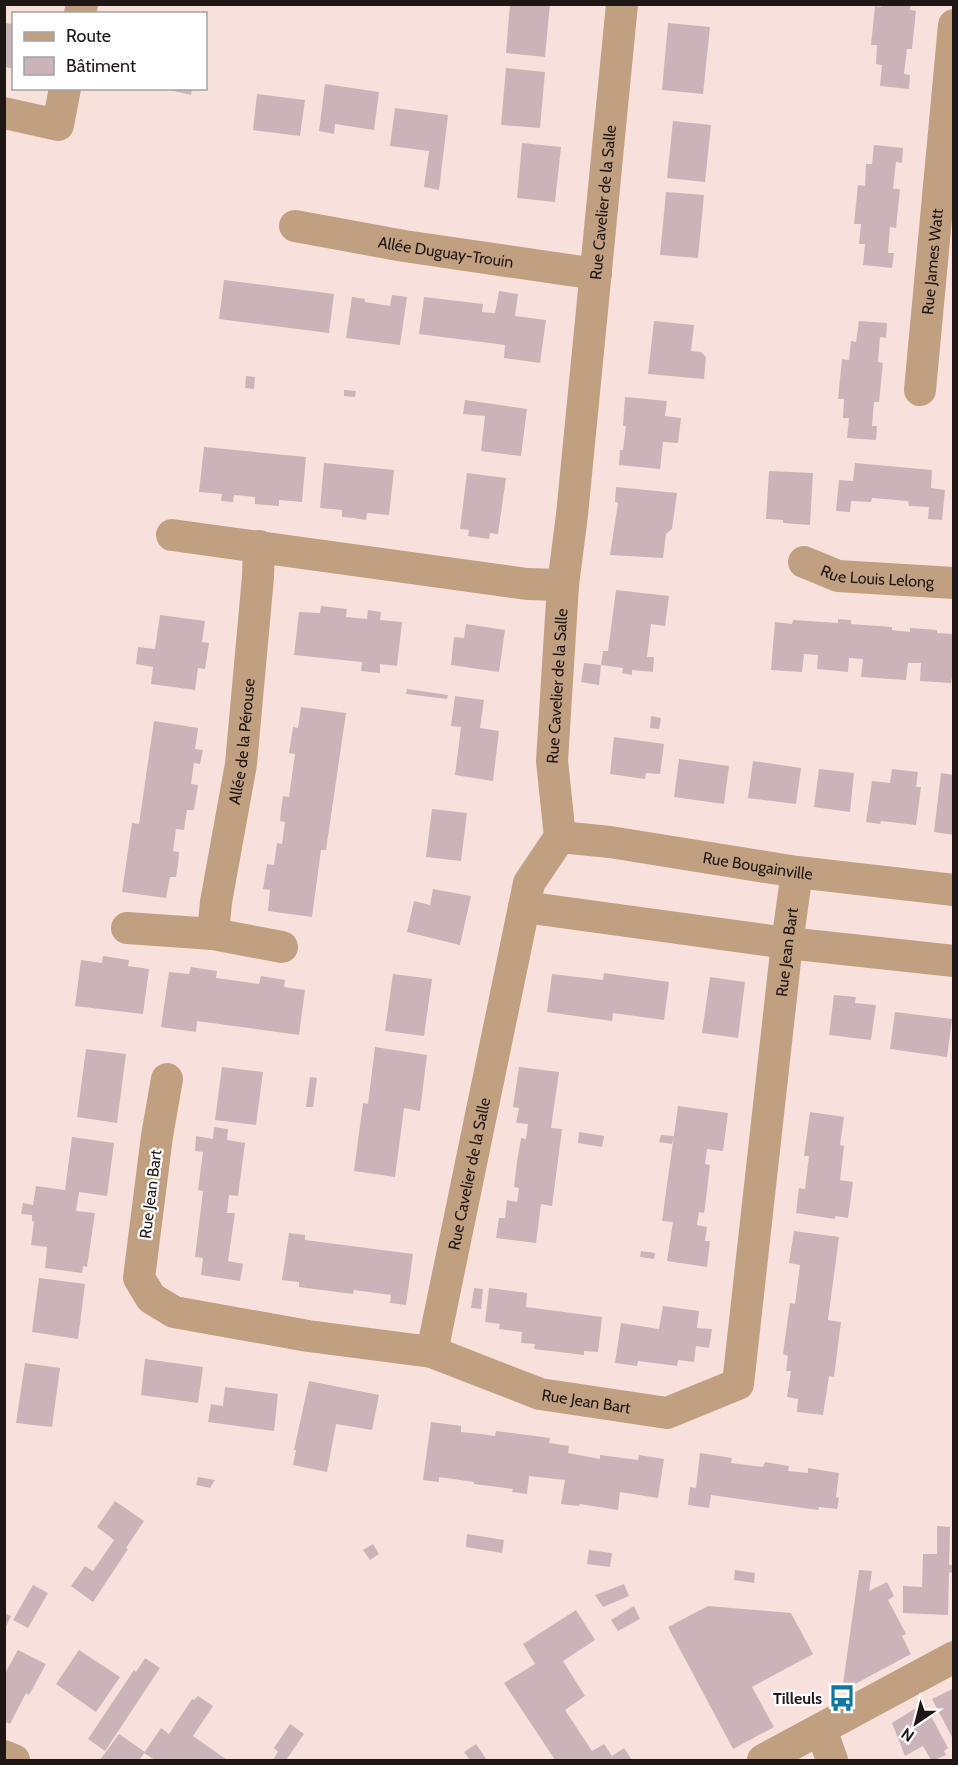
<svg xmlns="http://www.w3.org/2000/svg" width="958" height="1765" font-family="Cabin,sans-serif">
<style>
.building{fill:#cab4b9}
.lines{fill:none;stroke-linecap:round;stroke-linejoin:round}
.minor{stroke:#c1a082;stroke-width:32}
.labels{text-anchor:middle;stroke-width:4.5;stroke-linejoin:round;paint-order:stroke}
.street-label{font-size:16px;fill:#1f1715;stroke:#fff}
.poi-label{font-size:16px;font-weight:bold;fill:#1f1715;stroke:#fff;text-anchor:end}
</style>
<rect width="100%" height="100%" fill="#f8e1dc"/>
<g class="building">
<polygon points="510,4 550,4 545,57 506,53"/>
<polygon points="882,4 911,4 910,10 916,11 912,49 907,49 904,74 910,75 909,89 880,86 882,65 876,64 877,45 871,45 875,6 881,7"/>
<polygon points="5,23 14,24 14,69 5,67"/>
<polygon points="668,23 710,27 703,94 662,90"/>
<polygon points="506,68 545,72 540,128 501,125"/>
<polygon points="325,84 379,92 374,130 335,124 334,134 319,131"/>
<polygon points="162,88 192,88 191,95"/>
<polygon points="257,94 305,100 300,136 253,130"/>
<polygon points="395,108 448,115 439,190 424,187 429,151 390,146"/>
<polygon points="673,121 711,125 705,182 667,178"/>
<polygon points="522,143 561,147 555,202 517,198"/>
<polygon points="874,145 903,148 902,163 896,162 893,189 900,189 896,228 890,227 888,253 894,253 892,268 863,265 865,244 859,244 861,224 854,224 858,185 865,186 866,164 872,164"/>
<polygon points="666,192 704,195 698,258 660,255"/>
<polygon points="224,280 334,294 329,333 219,319"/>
<polygon points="499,291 518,294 515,316 546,320 540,363 504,358 505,345 419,334 424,297 483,304 482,312 495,313"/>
<polygon points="392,295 407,297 400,345 346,338 352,297 365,299 365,302 390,306"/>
<polygon points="654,321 694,325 691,351 701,352 706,357 704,379 648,374"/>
<polygon points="859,321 887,323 886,338 880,337 878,362 883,363 879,402 874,402 872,426 877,426 876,440 847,438 849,418 843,418 844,399 838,399 842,359 849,360 851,341 856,342"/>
<polygon points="246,376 255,377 254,389 245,388"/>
<polygon points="344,390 356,391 355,397 344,396"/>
<polygon points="625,397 667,401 665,416 681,418 678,443 663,442 660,469 619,465 620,450 623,450 626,426 623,426"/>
<polygon points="465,400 527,409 521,456 481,451 485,416 463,414"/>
<polygon points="204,447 306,457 302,502 279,500 279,506 266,505 255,504 255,497 234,495 233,502 221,501 222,494 199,492"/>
<polygon points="324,463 394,470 389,515 367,513 366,520 354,518 342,517 342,510 320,508"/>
<polygon points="855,463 932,470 931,488 945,490 942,520 928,519 929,507 909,506 908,501 872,498 871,502 851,501 850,512 836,511 839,480 853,481"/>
<polygon points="769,471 813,473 810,525 783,523 783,520 766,519"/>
<polygon points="467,473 506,478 498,534 490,533 489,539 468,536 469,530 460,529"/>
<polygon points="616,487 677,493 672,529 666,534 663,558 610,555 618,503 615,502"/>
<polygon points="616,590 669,596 665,626 651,624 647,657 654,657 653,672 632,670 632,675 622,673 623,668 601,665 599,685 581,682 584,663 601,665 603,651 608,651"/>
<polygon points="321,606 347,609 346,617 367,619 368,610 381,612 380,620 402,622 397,666 380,664 380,673 361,671 362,662 294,655 299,612 320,613"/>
<polygon points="160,615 205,621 202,642 209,643 205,669 198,668 195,690 151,684 153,667 136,664 138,647 155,649"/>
<polygon points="838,619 851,620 851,624 892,627 892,630 910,632 910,628 937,630 937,633 954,634 954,666 951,683 920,681 921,663 908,663 906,680 861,677 863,659 849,658 848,672 817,669 818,655 804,654 802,672 771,670 775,622 792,624 793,620 838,623"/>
<polygon points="466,624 505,630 499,672 451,665 454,637 464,638"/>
<polygon points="407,689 448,695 447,699 406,694"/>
<polygon points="455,696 484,700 480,728 499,731 493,781 455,775 461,727 451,726"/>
<polygon points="301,707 346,713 326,850 321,850 312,917 268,911 270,890 263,889 267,864 274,865 277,843 282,844 285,822 280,821 281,810 283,796 289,797 295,754 289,753 293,727 298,728"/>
<polygon points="651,716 661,718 659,729 650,728"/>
<polygon points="154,721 198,728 195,749 203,750 200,764 194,763 191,784 198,785 194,810 187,810 184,830 176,829 173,851 179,852 178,865 176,877 170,877 166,898 122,892 132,823 139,824"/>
<polygon points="614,737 664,744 660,774 646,773 645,779 610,774"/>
<polygon points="679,759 729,766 724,804 674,797"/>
<polygon points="753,761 801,768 796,804 748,798"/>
<polygon points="819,769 854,773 850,812 814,807"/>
<polygon points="892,769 918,772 916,787 921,787 916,825 881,821 880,824 866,822 872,781 890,783"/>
<polygon points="941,773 954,775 954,835 934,832"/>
<polygon points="432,809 467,813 461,861 426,857"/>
<polygon points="433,889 471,896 460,945 407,932 414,901 430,905"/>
<polygon points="103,956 129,960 128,966 149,969 143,1014 75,1006 81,960 102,963"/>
<polygon points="191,967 217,971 216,978 238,981 259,984 261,976 285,980 284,987 305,990 299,1035 197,1021 196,1032 161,1027 169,972 189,974"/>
<polygon points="604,973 669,982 664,1020 613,1013 612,1021 547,1012 552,974 603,980"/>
<polygon points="393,974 432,979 424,1036 385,1031"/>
<polygon points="710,977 745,982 738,1038 702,1033"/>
<polygon points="834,995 856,997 855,1003 876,1005 871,1040 829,1035"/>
<polygon points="895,1012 952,1019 947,1057 890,1049"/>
<polygon points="375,1047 427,1055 420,1111 404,1108 395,1177 354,1171 363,1103 368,1104"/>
<polygon points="86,1049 126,1054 117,1123 77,1117"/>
<polygon points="222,1067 263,1072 256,1125 215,1120"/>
<polygon points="519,1067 559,1072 551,1128 562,1129 552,1206 541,1204 536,1243 496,1238 499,1218 505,1218 507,1200 517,1202 519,1188 514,1187 517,1162 521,1138 526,1139 528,1124 516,1123 519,1108 513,1107"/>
<polygon points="310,1077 317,1078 313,1107 306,1107"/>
<polygon points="678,1106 728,1113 723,1151 707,1149 705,1164 710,1165 705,1207 704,1213 699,1212 697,1225 707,1227 705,1241 710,1241 707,1267 667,1261 673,1222 662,1221"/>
<polygon points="810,1112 844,1117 840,1145 844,1146 840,1180 853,1182 848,1218 835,1216 835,1219 796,1213 799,1188 805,1189 809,1156 804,1156"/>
<polygon points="214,1127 228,1129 227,1140 245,1143 238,1196 229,1195 227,1213 235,1213 228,1261 243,1264 240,1281 201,1275 203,1258 195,1257 203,1191 198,1190 203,1152 195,1151 196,1136 213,1139"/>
<polygon points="579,1132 604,1136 602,1147 578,1143"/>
<polygon points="661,1135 674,1136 672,1144 659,1142"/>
<polygon points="72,1137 114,1143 107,1196 79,1192 76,1211 95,1213 87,1267 83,1266 82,1273 45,1268 47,1247 31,1245 34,1222 32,1221 32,1215 21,1214 23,1203 33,1205 36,1186 65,1190"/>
<polygon points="794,1231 839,1237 828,1320 841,1322 834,1377 829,1376 823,1415 797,1412 798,1399 787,1397 791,1371 786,1371 788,1356 783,1354 790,1303 795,1304 800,1265 789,1263"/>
<polygon points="289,1233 305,1235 305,1240 413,1254 406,1305 390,1303 391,1295 354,1290 353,1294 299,1287 299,1282 282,1280"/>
<polygon points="641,1251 655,1253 654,1259 640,1257"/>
<polygon points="39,1278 85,1284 78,1339 32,1332"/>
<polygon points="474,1288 483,1289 481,1309 471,1308"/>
<polygon points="489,1288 527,1293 526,1307 602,1317 598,1352 584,1351 584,1355 534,1349 535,1344 521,1343 522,1332 499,1329 500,1324 485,1322"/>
<polygon points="663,1306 699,1311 697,1328 712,1329 709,1348 696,1346 694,1362 678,1360 677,1366 638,1361 637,1366 615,1363 621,1323 659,1329"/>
<polygon points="145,1359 203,1367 198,1403 141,1395"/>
<polygon points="25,1363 60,1368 52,1427 16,1423"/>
<polygon points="309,1381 379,1395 372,1430 336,1424 327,1472 293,1465 296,1450 294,1450"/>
<polygon points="225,1387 278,1394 274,1431 208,1422 211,1404 223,1406"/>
<polygon points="431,1422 461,1426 461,1432 481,1434 495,1436 496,1431 550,1438 549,1443 569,1446 568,1453 600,1459 600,1455 638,1460 639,1455 664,1459 658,1498 620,1492 618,1510 580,1504 579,1506 561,1504 565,1480 529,1476 527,1494 512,1492 513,1489 474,1484 474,1482 439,1477 439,1482 423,1480"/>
<polygon points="700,1453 732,1458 731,1463 763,1467 765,1462 789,1466 788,1471 808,1473 808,1468 839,1473 836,1497 839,1498 837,1509 819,1507 818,1510 711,1495 709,1508 688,1505 690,1487 696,1488"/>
<polygon points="198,1477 215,1480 210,1488 196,1485"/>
<polygon points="115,1501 144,1521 126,1548 128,1549 93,1602 71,1586 85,1566 93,1571 114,1540 97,1527"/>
<polygon points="937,1526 950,1527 949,1565 954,1565 954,1573 949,1572 948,1615 903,1613 903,1586 922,1587 923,1554 937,1554"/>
<polygon points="467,1534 504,1540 502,1553 466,1547"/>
<polygon points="373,1544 379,1554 370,1560 363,1550"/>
<polygon points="589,1550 612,1553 610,1567 587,1564"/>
<polygon points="735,1570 755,1573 754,1583 734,1580"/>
<polygon points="859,1570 872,1571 869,1591 887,1582 894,1596 888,1600 906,1634 902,1636 911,1654 842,1691"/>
<polygon points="624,1584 629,1596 603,1607 595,1595"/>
<polygon points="33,1585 48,1593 28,1628 13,1620"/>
<polygon points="634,1606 640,1619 618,1631 611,1620"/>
<polygon points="708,1606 791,1613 813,1654 752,1687 774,1727 733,1749 668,1627"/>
<polygon points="576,1610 595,1640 563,1661 585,1696 565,1710 592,1751 604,1744 612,1756 624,1748 632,1760 555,1760 504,1683 535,1664 523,1644"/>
<polygon points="4,1613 11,1616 4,1631"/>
<polygon points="18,1650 46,1664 29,1695 26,1693 10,1724 4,1721 4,1675"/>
<polygon points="79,1650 120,1677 96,1712 56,1684"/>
<polygon points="145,1658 160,1668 105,1751 88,1739 134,1670 136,1672"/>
<polygon points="954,1688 954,1741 932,1699"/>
<polygon points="198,1696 213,1706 193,1736 227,1760 155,1760 144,1753 161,1728 169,1734 192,1699 194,1700"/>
<polygon points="924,1703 948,1748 944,1751 946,1755 935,1760 931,1760 923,1746 905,1756 892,1723"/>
<polygon points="290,1724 304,1734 286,1760 273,1760 278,1752 274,1748"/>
<polygon points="119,1734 145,1752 139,1760 100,1760"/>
<polygon points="476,1744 487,1760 470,1760 464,1752"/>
</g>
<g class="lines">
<g class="minor">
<polyline points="80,14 82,4"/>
<polyline points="4,113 58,125 65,88"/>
<path id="s1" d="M295,226l109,20 192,28"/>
<path id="s2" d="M920,390l34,-365"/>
<polyline points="172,535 527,584 563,585"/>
<path id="s3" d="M804,562l34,14 116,7"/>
<path id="s4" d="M560,837l50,5 187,30 157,18"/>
<polyline points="524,907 787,943 954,961"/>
<polyline points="127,928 213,934 282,947"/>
<path id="s5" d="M213,934l3,-32 25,-138 17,-187 1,-31"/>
<path id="s6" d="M167,1079l-10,57 -18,142 12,20 23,14 134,24 124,16 108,42 127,19 71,-29 49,-441 10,-71"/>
<path id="s7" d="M432,1352l97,-469 31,-46 -8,-76 11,-176 9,-70 50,-511"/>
<polyline points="821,1729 832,1760"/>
<polyline points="4,1756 14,1760"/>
<polyline points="763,1760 954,1657"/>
</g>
</g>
<defs>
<symbol id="bus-bare" viewBox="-9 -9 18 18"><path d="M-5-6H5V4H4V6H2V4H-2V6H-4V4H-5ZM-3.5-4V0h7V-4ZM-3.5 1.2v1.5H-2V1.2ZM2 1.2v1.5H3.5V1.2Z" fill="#1276a2" stroke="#fff" stroke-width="2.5" paint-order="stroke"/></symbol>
</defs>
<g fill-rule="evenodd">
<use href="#bus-bare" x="823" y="1679" width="38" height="38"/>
</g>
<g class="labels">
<g class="street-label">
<text dy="6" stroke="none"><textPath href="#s7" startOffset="1172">Rue Cavelier de la Salle</textPath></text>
<text dy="6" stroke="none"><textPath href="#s1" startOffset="153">Allée Duguay-Trouin</textPath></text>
<text dy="6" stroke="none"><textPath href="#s2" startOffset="129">Rue James Watt</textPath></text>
<text dy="6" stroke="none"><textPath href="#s3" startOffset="76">Rue Louis Lelong</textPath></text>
<text dy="6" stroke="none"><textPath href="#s7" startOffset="686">Rue Cavelier de la Salle</textPath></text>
<text dy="6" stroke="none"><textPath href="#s5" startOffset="195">Allée de la Pérouse</textPath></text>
<text dy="6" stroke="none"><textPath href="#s4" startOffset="200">Rue Bougainville</textPath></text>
<text dy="6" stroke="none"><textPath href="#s6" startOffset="1268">Rue Jean Bart</textPath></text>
<text dy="6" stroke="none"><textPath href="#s7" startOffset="182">Rue Cavelier de la Salle</textPath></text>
<text transform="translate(150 1194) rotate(-83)" y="6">Rue Jean Bart</text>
<text dy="6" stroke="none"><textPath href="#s6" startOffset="675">Rue Jean Bart</textPath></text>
</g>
<g class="poi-label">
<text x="822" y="1704">Tilleuls</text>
</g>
</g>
<rect width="958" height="1765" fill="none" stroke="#1f1715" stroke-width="12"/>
<rect x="12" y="12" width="195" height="78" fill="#ffffff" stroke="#a5a2a1" stroke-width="1.5"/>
<rect x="24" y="32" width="30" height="9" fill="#c1a082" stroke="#a5a2a1" stroke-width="1.5"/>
<text x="66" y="42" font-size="18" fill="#1f1715">Route</text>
<rect x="24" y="57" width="30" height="18" fill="#cab4b9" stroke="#a5a2a1" stroke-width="1.5"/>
<text x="66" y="72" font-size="18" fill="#1f1715">Bâtiment</text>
<g transform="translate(916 1723) rotate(215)" stroke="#ffffff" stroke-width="4.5" paint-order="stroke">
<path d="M0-4.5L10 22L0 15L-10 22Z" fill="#1f1715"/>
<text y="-9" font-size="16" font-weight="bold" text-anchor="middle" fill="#1f1715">N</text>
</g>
</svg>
